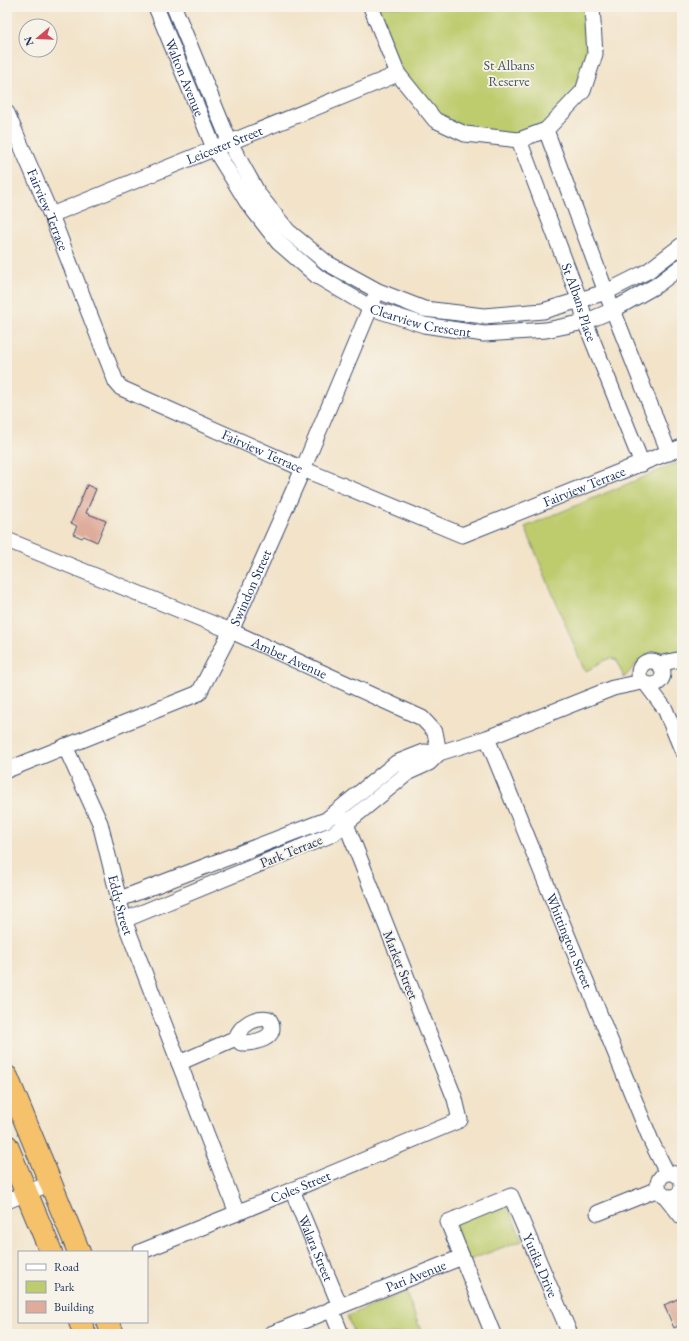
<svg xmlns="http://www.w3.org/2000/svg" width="689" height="1341" font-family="'EB Garamond',serif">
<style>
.green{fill:#becc6e;stroke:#6c7e66}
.building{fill:#dfac9b}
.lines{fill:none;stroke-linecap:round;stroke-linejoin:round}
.minor-casing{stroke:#3b4a6e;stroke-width:17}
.highway-casing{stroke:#3b4a6e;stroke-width:24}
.minor{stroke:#fff;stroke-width:15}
.highway{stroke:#f5c16b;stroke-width:22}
.labels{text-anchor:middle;stroke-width:3.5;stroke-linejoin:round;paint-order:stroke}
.park-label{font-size:14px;fill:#445662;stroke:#f7f3e8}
.street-label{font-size:14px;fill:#1b2f5e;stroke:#f7f3e8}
</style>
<rect width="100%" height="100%" fill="#f7f3e8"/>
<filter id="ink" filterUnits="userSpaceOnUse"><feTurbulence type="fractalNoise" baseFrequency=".025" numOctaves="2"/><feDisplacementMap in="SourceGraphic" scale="8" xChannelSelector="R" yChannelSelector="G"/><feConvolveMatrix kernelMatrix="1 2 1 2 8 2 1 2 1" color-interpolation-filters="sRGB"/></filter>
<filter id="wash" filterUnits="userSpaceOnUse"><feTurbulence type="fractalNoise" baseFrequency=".012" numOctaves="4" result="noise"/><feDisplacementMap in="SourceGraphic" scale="16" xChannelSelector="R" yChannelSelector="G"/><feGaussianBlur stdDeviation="0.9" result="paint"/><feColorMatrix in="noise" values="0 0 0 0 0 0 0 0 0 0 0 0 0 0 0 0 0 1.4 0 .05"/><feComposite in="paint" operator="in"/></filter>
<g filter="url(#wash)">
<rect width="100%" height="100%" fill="#f2e3c9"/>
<g class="green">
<polygon points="371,7 592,7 595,54 561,115 519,140 435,120 398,74"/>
<polygon points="682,461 682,654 662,660 650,658 642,660 637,663 624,678 617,660 611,658 605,660 585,672 525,527"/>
<polygon points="506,1202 522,1240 467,1261 452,1224"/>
<polygon points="406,1292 422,1334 354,1334 347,1316"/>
</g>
<g id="blocks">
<g class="building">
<polygon points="87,485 96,489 86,513 106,521 97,542 84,536 82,538 73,534 77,526 71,523"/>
<polygon points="682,1297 682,1324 674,1328 664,1305"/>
</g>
</g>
</g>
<g filter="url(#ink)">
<use href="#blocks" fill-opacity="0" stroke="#3b4a6e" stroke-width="1"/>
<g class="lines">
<defs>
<g id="minor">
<path id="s1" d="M156,7l58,141 33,54 31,40 39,34 54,32 53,17 60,9 62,-4 39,-8 28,-12 44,-25 25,-19"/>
<polyline points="174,7 230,143 259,195 288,231 327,263 378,291 424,309 484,316 543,311 606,292 648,271 682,245"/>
<polyline points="371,7 398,74 435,120 465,134 519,140 546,130 583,91 595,54 592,7"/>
<path id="s2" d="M7,113l44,102 65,167 5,6 182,81 159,66 220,-88"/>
<polyline points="546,130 606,292 669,453"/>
<path id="s3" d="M519,140l61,161 6,23 56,140"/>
<path id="s4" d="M51,215l347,-141"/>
<path id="s5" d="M7,540l224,91 191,87 13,14 4,21 48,-15 126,-50 29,-6"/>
<circle cx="651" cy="673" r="12"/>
<polyline points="658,664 682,659"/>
<polyline points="647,685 665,709 682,750"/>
<path id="s6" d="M487,738l165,405 15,30"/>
<path id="s7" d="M65,746l35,77 24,97 113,293"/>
<path id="s8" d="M7,770l192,-77 32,-62 72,-162 71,-170"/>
<polyline points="120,899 326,820 396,763 424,752 439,753 429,763 409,772 333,834 124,920"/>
<path d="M179,1063l57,-25c5,-13 19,-22 33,-19 12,20 -15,24 -28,24l-5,-5"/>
<circle cx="670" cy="1185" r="12"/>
<path id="s9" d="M292,1190l48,116"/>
<polyline points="666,1197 682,1217"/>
<polyline points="7,1201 51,1183"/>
<polyline points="598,1213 658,1189"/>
<path id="s10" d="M140,1252l97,-39 223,-93 -5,-21 -109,-275 -5,-8"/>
<polyline points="462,1257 493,1334"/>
<polyline points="331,1309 341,1334"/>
<path id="s11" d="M271,1334l191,-77 -14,-35 63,-26 59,138"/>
</g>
<g id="highway">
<polyline points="7,1077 79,1252"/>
<polyline points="7,1146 51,1252"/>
<polyline points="80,1322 85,1334"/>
<polyline points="108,1322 113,1334"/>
</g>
</defs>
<use href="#minor" class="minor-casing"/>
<use href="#highway" class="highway-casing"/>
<use href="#minor" class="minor"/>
<use href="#highway" class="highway"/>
</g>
</g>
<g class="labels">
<g class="park-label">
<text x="509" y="70">St Albans<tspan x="509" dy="16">Reserve</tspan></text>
</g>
<g class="street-label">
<text dy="5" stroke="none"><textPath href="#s1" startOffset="76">Walton Avenue</textPath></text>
<text dy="5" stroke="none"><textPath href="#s4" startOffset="187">Leicester Street</textPath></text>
<text dy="5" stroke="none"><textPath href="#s2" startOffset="105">Fairview Terrace</textPath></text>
<text dy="5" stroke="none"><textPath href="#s3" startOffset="173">St Albans Place</textPath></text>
<text dy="5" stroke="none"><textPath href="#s1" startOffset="432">Clearview Crescent</textPath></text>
<text dy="5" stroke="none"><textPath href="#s2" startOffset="453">Fairview Terrace</textPath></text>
<text dy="5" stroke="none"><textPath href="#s2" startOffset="801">Fairview Terrace</textPath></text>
<text dy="5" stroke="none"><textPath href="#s8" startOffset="324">Swindon Street</textPath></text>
<text dy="5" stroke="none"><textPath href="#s5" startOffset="306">Amber Avenue</textPath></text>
<text transform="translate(291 851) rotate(-22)" y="5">Park Terrace</text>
<text dy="5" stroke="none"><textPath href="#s7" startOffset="169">Eddy Street</textPath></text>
<text dy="5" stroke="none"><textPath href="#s6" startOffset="219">Whittington Street</textPath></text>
<text transform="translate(401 965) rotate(68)" y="5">Marker Street</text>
<text dy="5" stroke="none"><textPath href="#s10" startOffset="173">Coles Street</textPath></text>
<text dy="5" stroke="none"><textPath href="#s9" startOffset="63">Walara Street</textPath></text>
<text dy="5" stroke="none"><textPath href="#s11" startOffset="387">Yutika Drive</textPath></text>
<text dy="5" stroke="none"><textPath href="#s11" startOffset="156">Pari Avenue</textPath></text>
</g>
</g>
<rect width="689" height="1341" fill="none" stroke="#f7f3e8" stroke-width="24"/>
<rect x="18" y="1251" width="130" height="72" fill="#f7f3e8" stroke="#9fa5b1"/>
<rect x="26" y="1264" width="20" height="6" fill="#ffffff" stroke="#9fa5b1"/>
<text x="54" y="1271" font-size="12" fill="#1b2f5e">Road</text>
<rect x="26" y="1281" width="20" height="12" fill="#becc6e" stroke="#9fa5b1"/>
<text x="54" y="1291" font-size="12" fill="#1b2f5e">Park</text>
<rect x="26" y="1301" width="20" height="12" fill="#dfac9b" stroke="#9fa5b1"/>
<text x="54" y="1311" font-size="12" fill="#1b2f5e">Building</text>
<g transform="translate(38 38) rotate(251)"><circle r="19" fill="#f7f3e8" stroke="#9fa5b1"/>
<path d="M0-3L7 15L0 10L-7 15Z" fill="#d1495b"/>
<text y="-6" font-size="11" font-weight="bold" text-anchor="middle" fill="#1b2f5e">N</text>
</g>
</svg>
